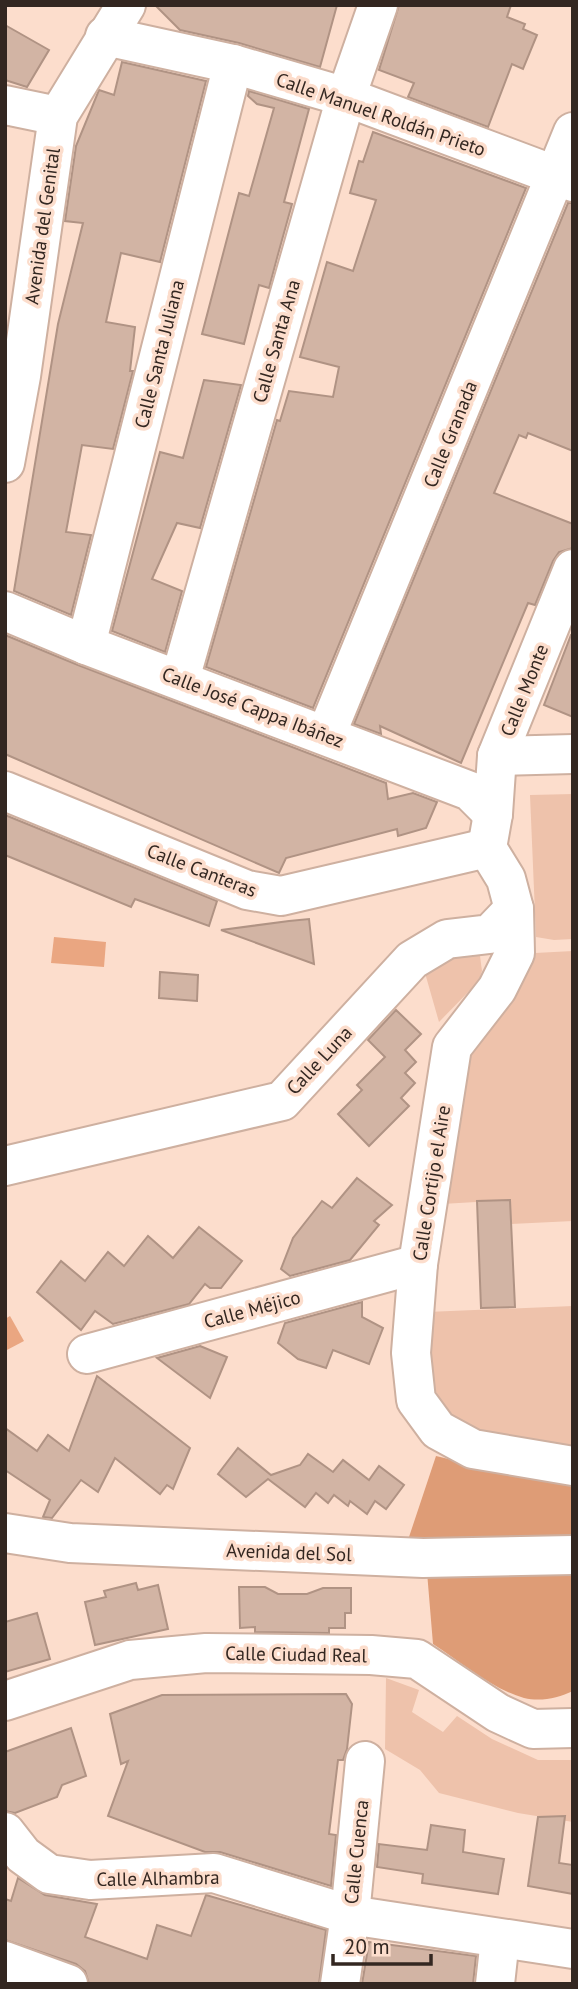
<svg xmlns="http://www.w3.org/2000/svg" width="578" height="1989" font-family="'PT Sans',sans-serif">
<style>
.green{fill:#eec2ab}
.forest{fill:#de9c76}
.water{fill:#eaa681}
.building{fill:#d2b4a4;stroke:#b09384;stroke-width:2}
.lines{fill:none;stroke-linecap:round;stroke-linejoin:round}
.minor-casing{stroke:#ceb0a0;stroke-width:42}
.minor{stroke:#fff;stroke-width:38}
.labels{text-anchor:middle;stroke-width:7;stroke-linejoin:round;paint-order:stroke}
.street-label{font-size:19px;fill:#332721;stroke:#fcddcc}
</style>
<rect width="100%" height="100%" fill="#fcddcc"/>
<g class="green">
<polygon points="573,794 573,939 554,940 536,937 530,795"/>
<polygon points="465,948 480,956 482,971 478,982 439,1022 425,973"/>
<polygon points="573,951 573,1221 511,1224 510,1200 442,1204 463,1060 535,953"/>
<polygon points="573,1306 573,1450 478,1435 450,1418 432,1384 427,1312"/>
<polygon points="386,1678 419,1690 412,1712 443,1732 457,1716 492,1739 538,1760 573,1760 573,1822 518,1813 439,1793 420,1770 385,1749"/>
</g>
<g class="forest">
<polygon points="436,1456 494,1470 573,1477 573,1542 408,1540"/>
<path d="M573,1568v123c-15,7 -32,11 -49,7 -32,-9 -63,-36 -91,-54l-6,-72z"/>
</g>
<g class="water">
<polygon points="54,937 106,942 104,967 51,963"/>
<polygon points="10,1316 24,1341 5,1351 5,1319"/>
</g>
<g class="building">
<polygon points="155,5 337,5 320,67 239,43 180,30"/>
<polygon points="399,5 511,5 507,17 525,24 523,29 537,35 523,69 512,64 488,127 408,97 414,83 379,70"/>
<polygon points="5,25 49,50 27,87 5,80"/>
<polygon points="122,62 206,81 160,262 121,253 106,322 135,327 130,371 133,371 113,449 82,445 66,532 91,535 71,615 14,591 58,324 83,223 65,221 76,146 99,90 114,95"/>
<polygon points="249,91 309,109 284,202 292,204 277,258 269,288 259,285 244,344 202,334 239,193 249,196 274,108 257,104 248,96"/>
<polygon points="373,132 526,188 313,708 206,667 277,420 280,421 289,391 333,397 339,367 300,357 327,262 353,271 376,200 350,193 359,161 363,162"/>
<polygon points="568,203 573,203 573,451 528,433 526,438 519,435 494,493 573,524 573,548 559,552 553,561 535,605 528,603 461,763 380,726 381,734 354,724"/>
<polygon points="204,380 241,385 200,528 177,523 152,579 182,591 165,652 112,631 160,452 183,458"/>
<polygon points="5,635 78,665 386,783 388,799 413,793 437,802 426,828 398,836 397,829 286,858 279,873 5,754"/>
<polygon points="571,635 573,635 573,717 544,705"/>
<polygon points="5,815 217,901 209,926 135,899 131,907 5,855"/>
<polygon points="309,919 314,964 221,930 289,921"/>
<polygon points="160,972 198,975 197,1001 159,998"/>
<polygon points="396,1010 421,1034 405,1050 416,1062 405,1073 415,1083 401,1098 409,1106 369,1146 338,1114 362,1090 357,1085 385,1057 368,1040"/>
<polygon points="357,1178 392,1205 374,1221 379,1225 350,1260 290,1276 281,1269 293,1238 322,1201 332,1208"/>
<polygon points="510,1200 515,1307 481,1308 477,1201"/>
<polygon points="199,1227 242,1261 221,1288 210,1288 205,1284 189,1304 113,1324 95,1311 81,1330 37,1292 61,1261 85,1281 108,1252 124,1266 148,1236 173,1258"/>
<polygon points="362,1302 362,1317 383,1328 369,1364 333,1350 326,1368 298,1359 278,1343 285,1323"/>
<polygon points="200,1346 227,1357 210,1398 157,1358"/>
<polygon points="97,1376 190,1448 173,1489 167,1485 160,1494 115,1458 98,1492 81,1480 52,1518 43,1517 50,1500 5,1470 5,1428 37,1451 48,1435 69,1451"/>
<polygon points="238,1448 271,1475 300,1465 308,1454 333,1472 343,1460 369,1480 379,1466 404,1485 386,1509 375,1501 367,1514 350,1501 348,1506 334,1495 328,1503 316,1493 305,1507 268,1479 246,1497 218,1474"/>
<polygon points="136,1583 138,1590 158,1585 168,1629 95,1645 85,1602 106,1597 104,1591"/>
<polygon points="239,1587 265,1587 278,1594 307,1594 323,1588 351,1588 351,1613 345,1613 345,1628 329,1628 329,1633 255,1632 255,1627 240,1628"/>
<polygon points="37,1613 50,1659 5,1672 5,1622"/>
<polygon points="346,1694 352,1704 347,1749 343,1760 338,1760 329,1834 336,1835 331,1886 220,1852 205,1852 108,1816 128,1761 121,1764 110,1714 162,1695"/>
<polygon points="71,1728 86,1776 62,1785 57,1797 15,1813 5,1811 5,1752"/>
<polygon points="565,1816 559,1863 573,1865 573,1894 528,1886 538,1817"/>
<polygon points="431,1825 465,1830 463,1852 504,1859 498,1894 422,1883 423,1874 377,1867 379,1844 427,1850"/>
<polygon points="18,1878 45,1895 97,1904 85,1937 147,1959 157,1925 191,1936 206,1895 326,1930 319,1984 89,1984 85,1971 76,1964 5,1940 5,1899 11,1901"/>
<polygon points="369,1942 476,1956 473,1984 362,1984"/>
</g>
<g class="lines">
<defs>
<g id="minor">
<polyline points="105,36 233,64 346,97 573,182"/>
<polyline points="5,105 58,116"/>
<polyline points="5,463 21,376 58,116 126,5"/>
<polyline points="573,569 497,756 493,814 487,848 506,879 514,909 515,953 497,989 452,1047 418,1264 411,1353 416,1400 438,1430 473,1449 573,1466"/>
<polyline points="5,611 86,645 470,791 493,814"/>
<polyline points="86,645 233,64"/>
<polyline points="180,679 346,97 378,5"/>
<polyline points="326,735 573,132"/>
<polyline points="497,756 573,754"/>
<polyline points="5,791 247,890 281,896 487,848"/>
<polyline points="5,1166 282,1101 412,960 447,939 490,934 514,909"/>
<polyline points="87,1354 418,1264"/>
<polyline points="5,1533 70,1543 423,1558 573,1555"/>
<polyline points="5,1701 130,1660 206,1653 371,1655 417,1659 498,1713 533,1729 573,1728"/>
<polyline points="5,1832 23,1855 49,1874 90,1880 214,1873 350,1915 573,1949"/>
<polyline points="5,1961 68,1984"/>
<polyline points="340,1984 350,1915 365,1761"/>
<polyline points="495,1984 500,1939"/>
</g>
</defs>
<use href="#minor" class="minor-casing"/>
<use href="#minor" class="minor"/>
</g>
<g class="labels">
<g class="street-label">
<text transform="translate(381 114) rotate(19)" y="7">Calle Manuel Roldán Prieto</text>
<text transform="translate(42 226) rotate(-82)" y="7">Avenida del Genital</text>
<text transform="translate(276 341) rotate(-74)" y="7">Calle Santa Ana</text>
<text transform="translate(159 354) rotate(-76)" y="7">Calle Santa Juliana</text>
<text transform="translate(450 434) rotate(-68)" y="7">Calle Granada</text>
<text transform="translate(524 690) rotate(-68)" y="7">Calle Monte</text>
<text transform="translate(253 707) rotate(21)" y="7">Calle José Cappa Ibáñez</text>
<text transform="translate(202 870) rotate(21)" y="7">Calle Canteras</text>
<text transform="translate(319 1060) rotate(-47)" y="7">Calle Luna</text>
<text transform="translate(431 1183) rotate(-81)" y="7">Calle Cortijo el Aire</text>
<text transform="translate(252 1309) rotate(-15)" y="7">Calle Méjico</text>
<text transform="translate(289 1552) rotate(2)" y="7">Avenida del Sol</text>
<text transform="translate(296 1654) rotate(1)" y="7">Calle Ciudad Real</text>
<text transform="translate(356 1852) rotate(-84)" y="7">Calle Cuenca</text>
<text transform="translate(158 1878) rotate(-1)" y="7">Calle Alhambra</text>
</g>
</g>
<rect width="578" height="1989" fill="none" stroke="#332721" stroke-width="14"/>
<path d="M333 1954v10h98v-10" fill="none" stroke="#332721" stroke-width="3.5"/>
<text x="344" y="1954" font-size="21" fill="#332721" stroke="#fcddcc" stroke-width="5" paint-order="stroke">20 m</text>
</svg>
